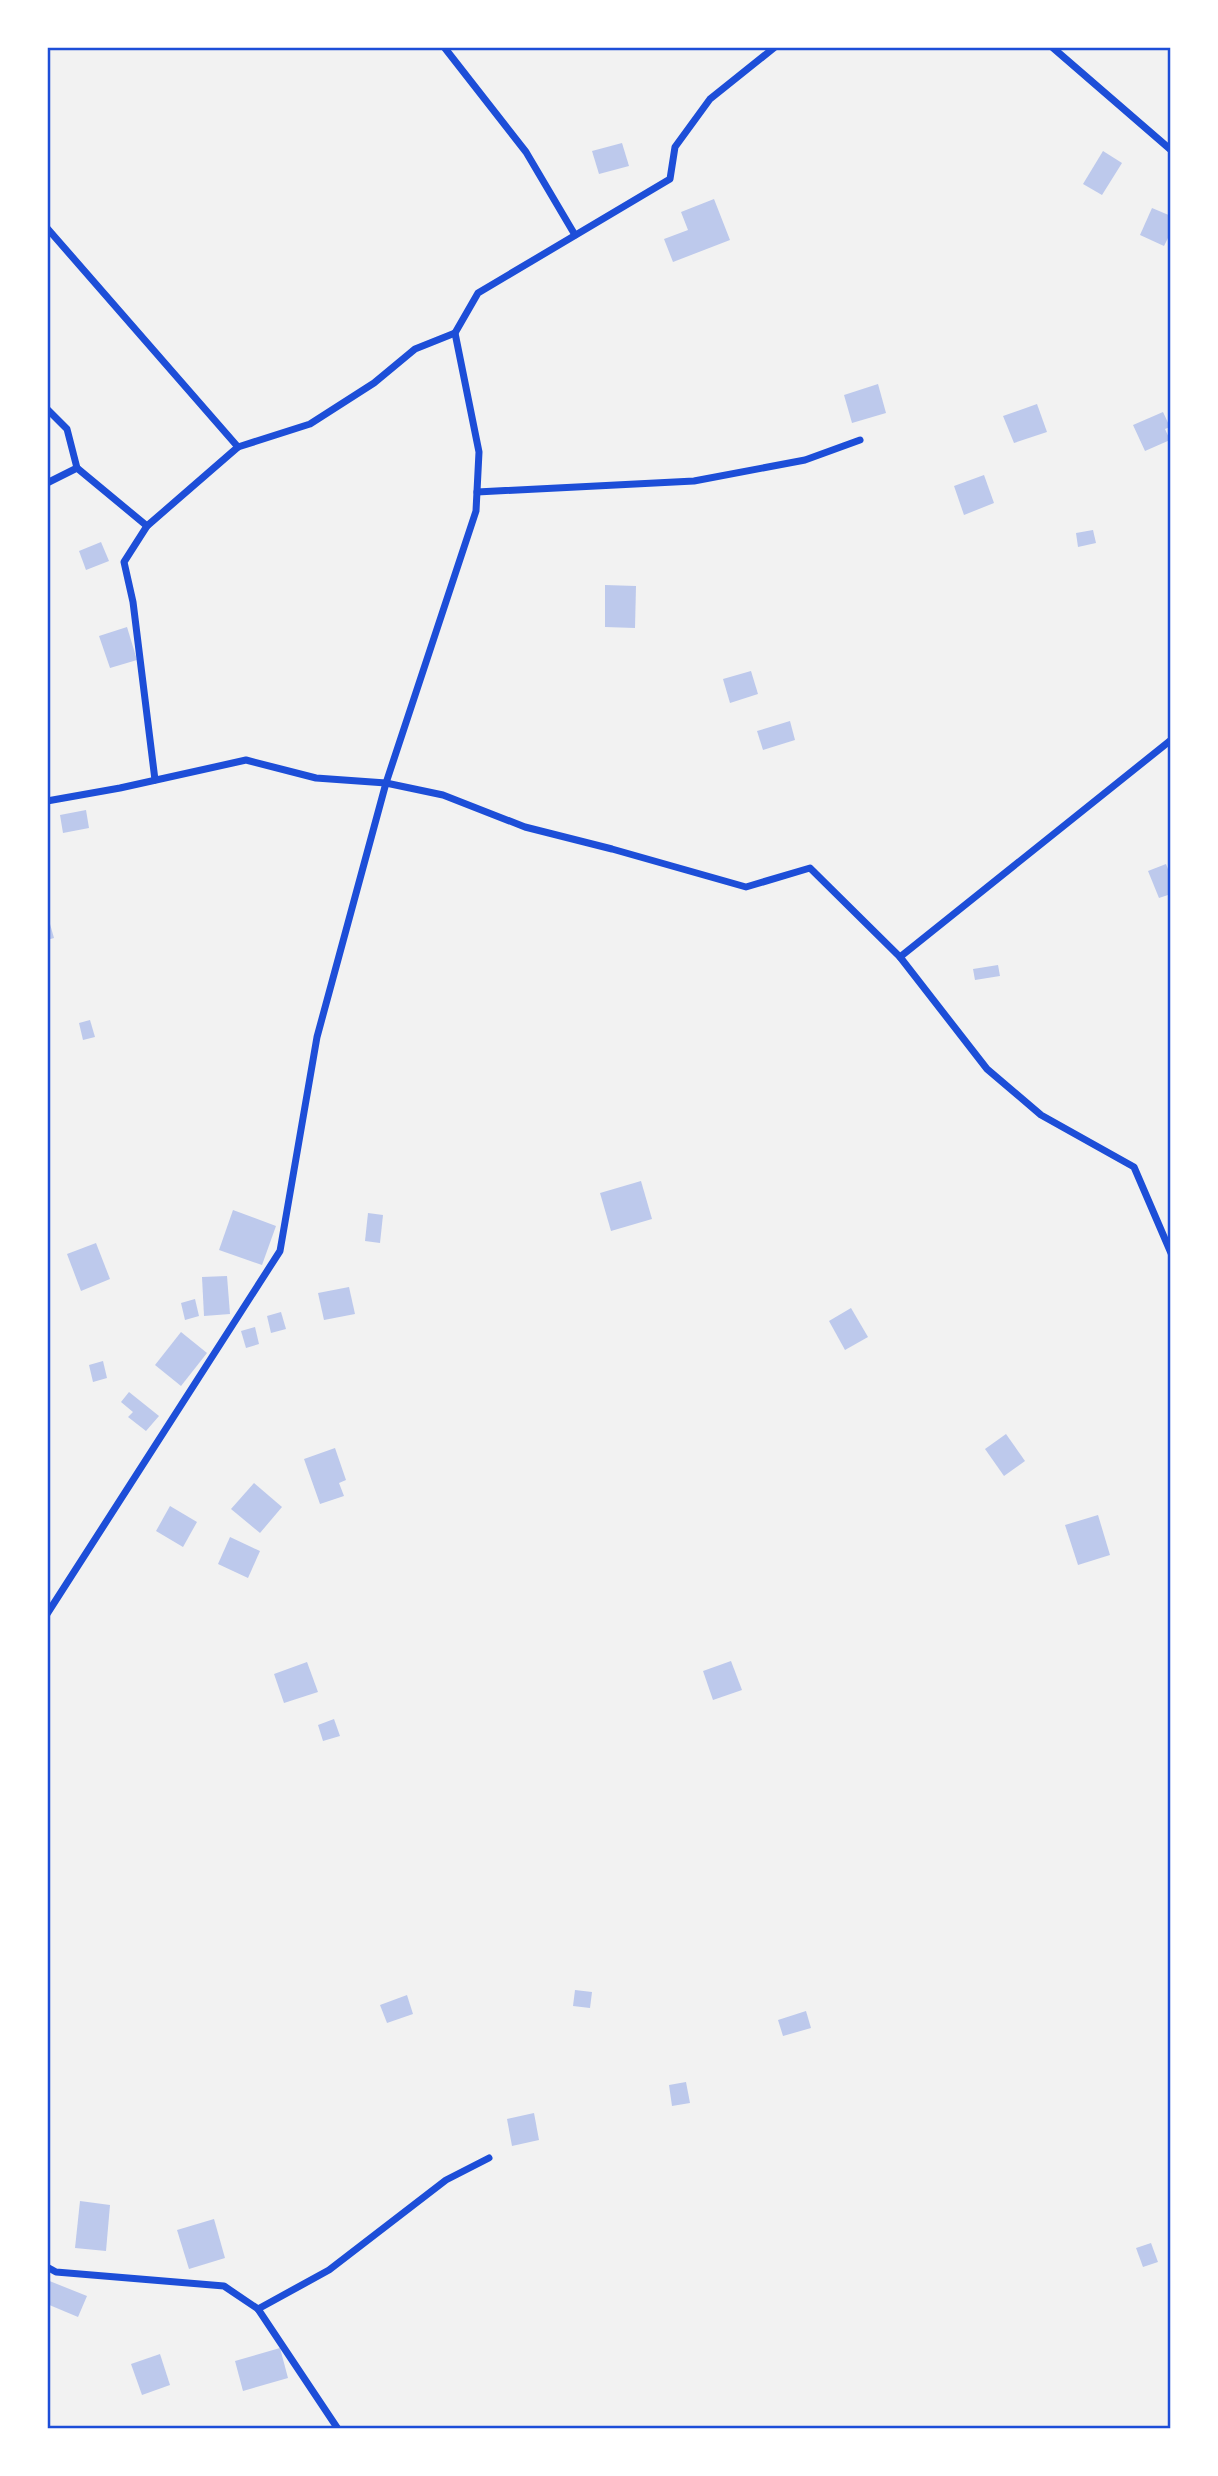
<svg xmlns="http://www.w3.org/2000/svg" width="1218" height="2476" font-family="Quicksand,sans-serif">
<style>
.building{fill:#bdc9ec}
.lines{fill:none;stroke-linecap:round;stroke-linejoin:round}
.minor{stroke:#1d4ed8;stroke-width:7}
.neatline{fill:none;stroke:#1d4ed8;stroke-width:2.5}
</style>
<rect width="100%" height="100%" fill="#f2f2f2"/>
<g class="building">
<polygon points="622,143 629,166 599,174 592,151"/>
<polygon points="1103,151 1122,163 1102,195 1083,184"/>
<polygon points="714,199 730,240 673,262 664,239 688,230 681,212"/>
<polygon points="1152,208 1171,216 1171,232 1164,246 1140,235"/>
<polygon points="878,384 886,413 852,423 844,395"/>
<polygon points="1037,404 1047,432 1014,443 1003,416"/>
<polygon points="1163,412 1170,427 1165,429 1170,440 1145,451 1133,425"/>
<polygon points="984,475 994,503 964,515 954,486"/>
<polygon points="1093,530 1096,543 1078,547 1076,533"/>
<polygon points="101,542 109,561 86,570 79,551"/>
<polygon points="605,585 636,586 635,628 605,627"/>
<polygon points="127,627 137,660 110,668 99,636"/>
<polygon points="751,671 758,694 730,703 723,679"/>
<polygon points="790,721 795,740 763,750 757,731"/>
<polygon points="86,810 89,828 63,833 60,815"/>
<polygon points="1166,864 1171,877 1171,894 1159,898 1148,871"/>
<polygon points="48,917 54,938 47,940 47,918"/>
<polygon points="998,965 1000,976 975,980 973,969"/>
<polygon points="90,1020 95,1037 83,1040 79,1023"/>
<polygon points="641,1181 652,1219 611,1231 600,1193"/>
<polygon points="233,1210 276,1226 262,1265 219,1250"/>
<polygon points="368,1213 383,1215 380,1243 365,1241"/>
<polygon points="96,1243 110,1279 81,1291 67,1254"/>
<polygon points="227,1276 230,1314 204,1316 202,1277"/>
<polygon points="349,1287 355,1314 324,1320 318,1293"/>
<polygon points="195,1299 199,1316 185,1320 181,1303"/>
<polygon points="851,1308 868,1337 845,1350 829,1321"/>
<polygon points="281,1312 286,1329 271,1333 267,1316"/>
<polygon points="255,1327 259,1344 246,1348 241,1331"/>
<polygon points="181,1332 207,1353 181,1386 155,1365"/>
<polygon points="103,1361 107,1378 93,1382 89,1365"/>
<polygon points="129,1392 159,1416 146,1431 128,1417 133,1412 121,1402"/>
<polygon points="1006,1434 1025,1461 1004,1476 985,1449"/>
<polygon points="335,1448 346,1480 339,1483 344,1496 320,1504 304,1459"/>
<polygon points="254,1483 282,1507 260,1533 231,1509"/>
<polygon points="170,1506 197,1522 183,1547 156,1531"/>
<polygon points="1098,1515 1110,1555 1078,1565 1065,1525"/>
<polygon points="230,1537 260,1551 248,1578 218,1564"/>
<polygon points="731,1661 742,1690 713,1700 703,1671"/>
<polygon points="307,1662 318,1692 284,1703 274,1674"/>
<polygon points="334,1719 340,1736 323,1741 318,1725"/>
<polygon points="575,1990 592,1992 590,2008 573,2006"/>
<polygon points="407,1995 413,2014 387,2023 380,2005"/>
<polygon points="806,2011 811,2028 783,2036 778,2020"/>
<polygon points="686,2082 690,2103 672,2106 669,2085"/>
<polygon points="534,2113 539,2140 512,2146 507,2119"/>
<polygon points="80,2201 110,2205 106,2251 75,2248"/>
<polygon points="214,2219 225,2258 189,2269 177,2230"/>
<polygon points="1151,2243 1158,2262 1143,2267 1136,2248"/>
<polygon points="47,2280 87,2296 78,2317 47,2304"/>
<polygon points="280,2348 288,2378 243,2391 235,2361"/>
<polygon points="160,2354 170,2385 142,2395 131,2364"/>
</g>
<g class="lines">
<g class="minor">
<polyline points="444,47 526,152 575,235"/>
<polyline points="1052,47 1171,150"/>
<polyline points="47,228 238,447"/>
<polyline points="47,409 67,429 77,468"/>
<polyline points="47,483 77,468 147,526"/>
<polyline points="477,492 694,481 805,460 860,440"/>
<polyline points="155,780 133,602 124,562 147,526 238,447 310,424 374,383 415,349 455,333"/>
<polyline points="47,801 120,788 246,760 316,778 386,783 443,795 525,827 612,849 746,887 810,868 900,957 987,1069 1041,1115 1134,1167 1171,1253"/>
<polyline points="900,957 1171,740"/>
<polyline points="47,1614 280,1251 317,1037 386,783 476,511 479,452 455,333 478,293 670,179 675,147 710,99 775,47"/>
<polyline points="47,2267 56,2272 224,2286 258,2309 338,2429"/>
<polyline points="258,2309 329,2270 446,2180 489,2158"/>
</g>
</g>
<rect width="1218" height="2476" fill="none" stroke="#ffffff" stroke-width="98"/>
<rect x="49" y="49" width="1120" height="2378" class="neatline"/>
</svg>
